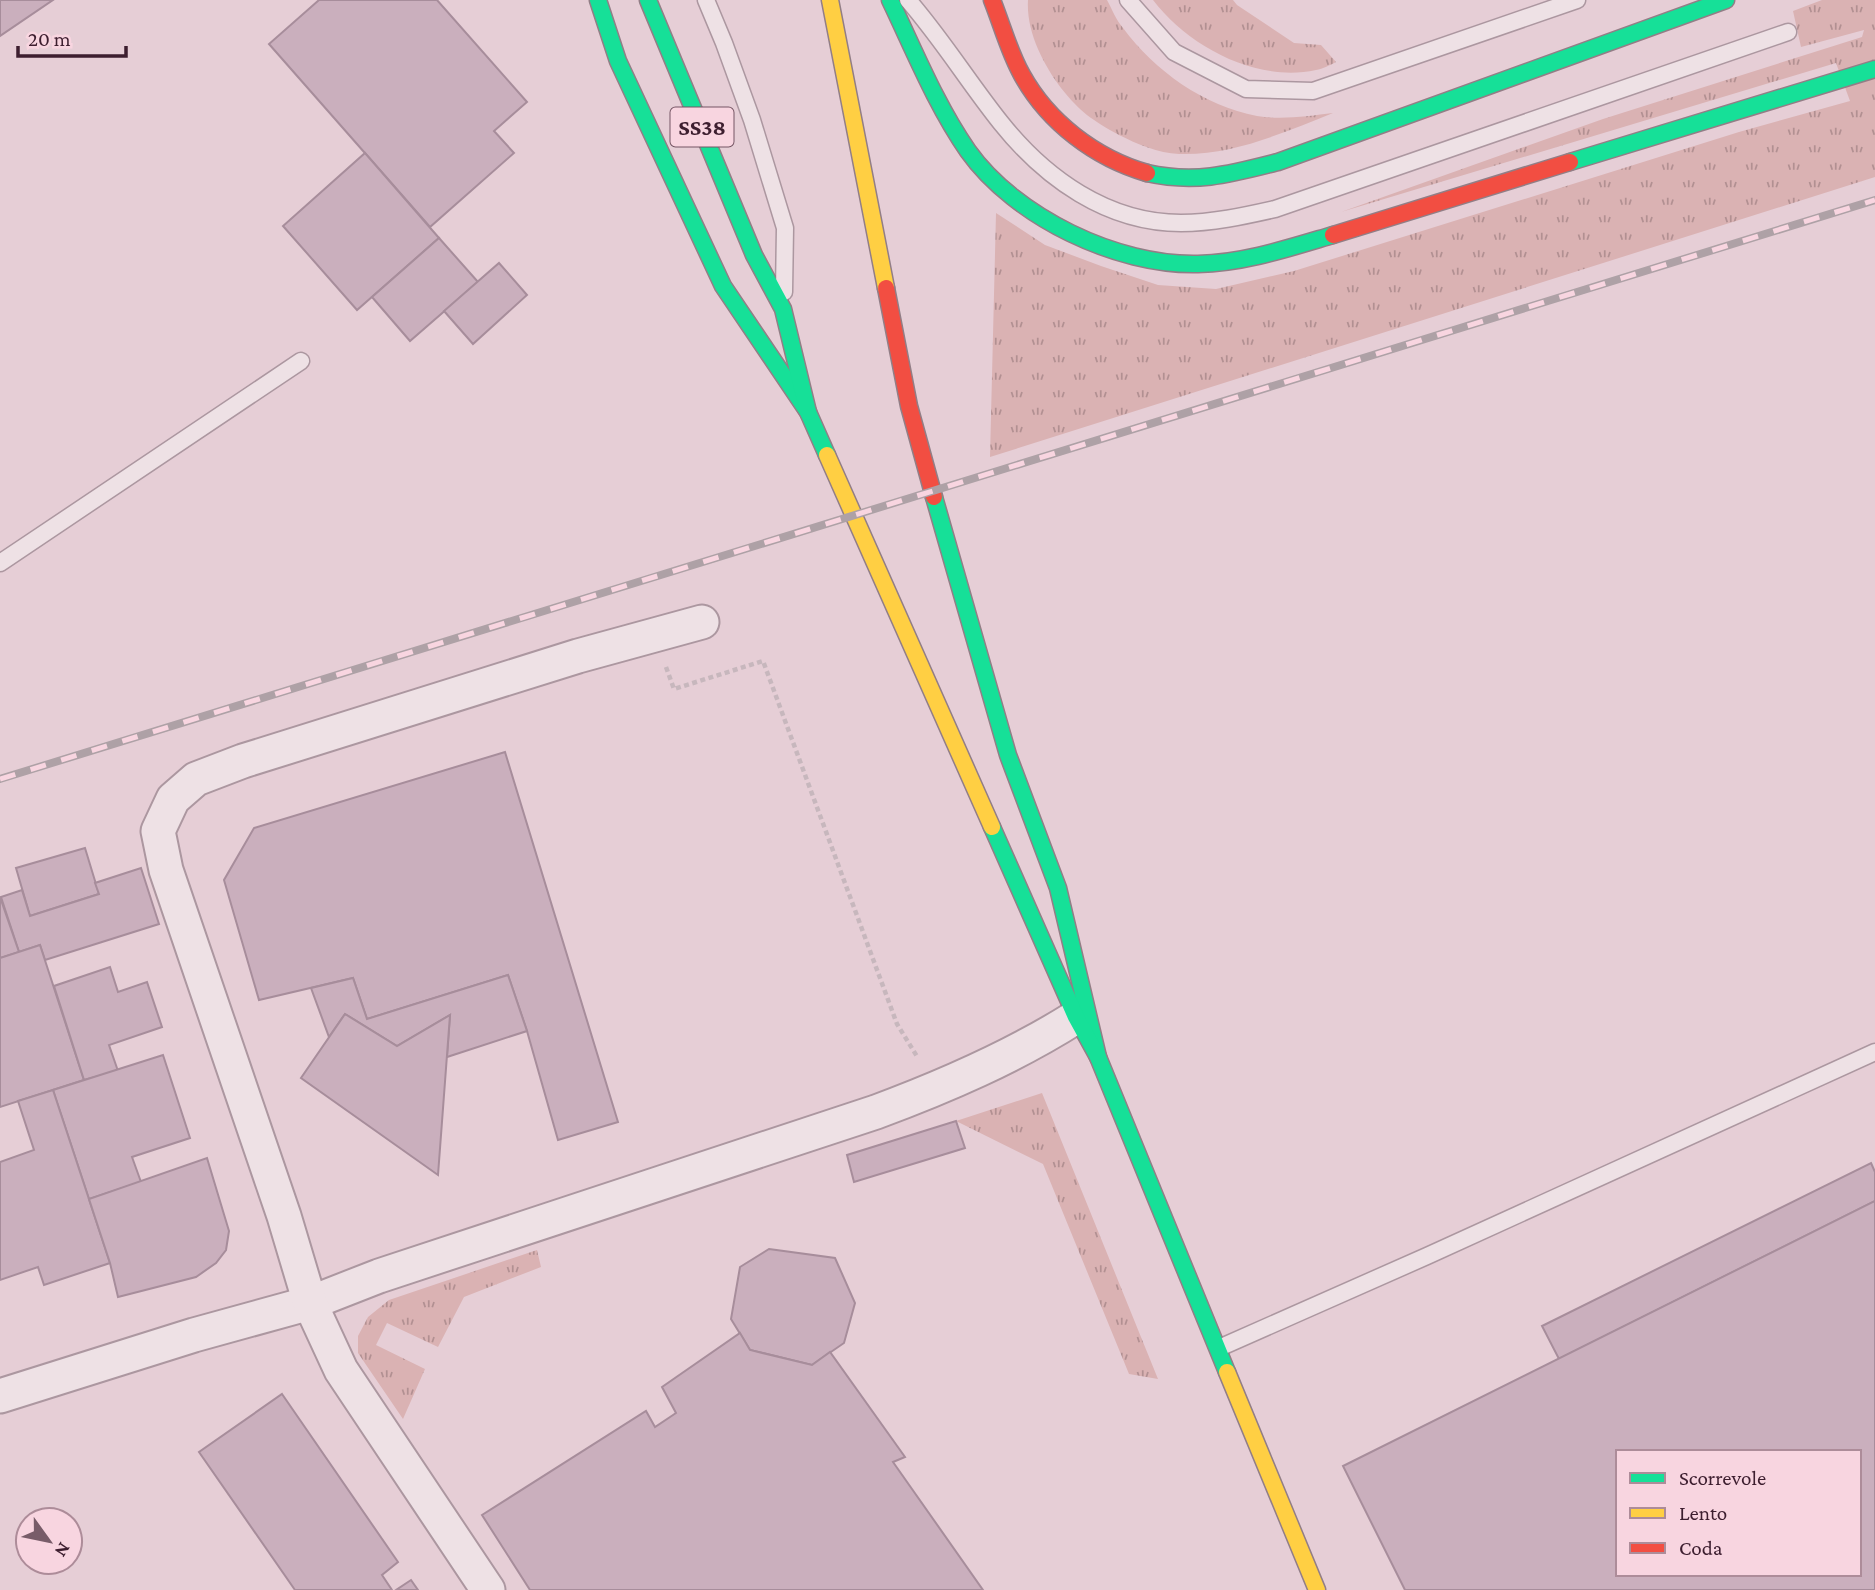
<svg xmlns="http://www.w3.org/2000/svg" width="1875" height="1590" font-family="'Crimson Pro',serif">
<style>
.grass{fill:url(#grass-tufts)}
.building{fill:#caafbd;stroke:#a78d9b;stroke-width:2;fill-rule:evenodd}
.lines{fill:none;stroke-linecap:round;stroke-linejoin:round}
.lane-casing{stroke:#ac97a0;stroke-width:19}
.street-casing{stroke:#ac97a0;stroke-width:37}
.fast-casing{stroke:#927e86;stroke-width:19}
.slow-casing{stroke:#927e86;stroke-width:19}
.jam-casing{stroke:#927e86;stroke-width:19}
.path{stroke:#c7b7bd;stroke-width:4.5;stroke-dasharray:5 3.5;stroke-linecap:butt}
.lane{stroke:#eee1e5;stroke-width:16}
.street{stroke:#eee1e5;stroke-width:33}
.fast{stroke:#16e098;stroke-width:16}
.slow{stroke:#ffcf43;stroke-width:16}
.jam{stroke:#f24e42;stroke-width:16}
.rail-casing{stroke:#aea1a6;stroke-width:8}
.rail{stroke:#f8d5e0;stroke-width:5;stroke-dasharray:16;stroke-linecap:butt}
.labels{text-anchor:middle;stroke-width:5;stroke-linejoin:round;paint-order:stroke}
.shield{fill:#f8d5e0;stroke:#755564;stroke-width:2}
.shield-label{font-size:23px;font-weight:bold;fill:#3d1e2f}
</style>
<defs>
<pattern id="grass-tufts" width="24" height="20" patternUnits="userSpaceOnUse" patternTransform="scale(1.75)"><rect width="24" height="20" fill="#dab2b3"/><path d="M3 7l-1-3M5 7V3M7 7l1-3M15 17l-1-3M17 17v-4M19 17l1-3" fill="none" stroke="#b29092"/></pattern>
</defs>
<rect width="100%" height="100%" fill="#e6ced6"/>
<g class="grass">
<path d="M1028,0h79c5,9 9,20 16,28 32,43 81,78 134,88 24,4 52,0 76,-3 -48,19 -101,43 -154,41 -21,-1 -42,-10 -60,-19 -27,-15 -39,-23 -58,-47 -18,-24 -35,-57 -33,-88z"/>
<path d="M1153,0h80l4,5 57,38 27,2 15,17c-6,3 -13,7 -20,8 -60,13 -128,-24 -163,-70z"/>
<polygon points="1822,0 1875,0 1875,177 990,457 996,213 1045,245 1101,266 1158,285 1216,289 1294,271 1739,132 1850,101 1836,63 1341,212 1603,119 1862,37 1864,30 1801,47 1793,11"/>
<polygon points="1042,1093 1158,1379 1129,1374 1043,1164 956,1121"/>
<polygon points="537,1250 541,1267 464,1297 438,1347 387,1323 376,1345 425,1369 403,1419 358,1353 358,1336 368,1317 389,1300"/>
</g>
<g class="building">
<polygon points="0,0 53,0 0,36"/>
<polygon points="319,0 437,0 527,102 494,131 514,153 430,227 269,44"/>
<polygon points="365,153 439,238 357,310 283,226"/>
<polygon points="439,238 478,282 410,341 372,297"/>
<polygon points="499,263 527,295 473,344 444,311"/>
<polygon points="505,752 618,1122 558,1140 527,1031 508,975 367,1019 353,978 259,1000 224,880 254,828"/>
<polygon points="85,848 99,894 30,916 16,868"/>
<polygon points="141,868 159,924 45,960 40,945 19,952 1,897 22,890 30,916 99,894 95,883"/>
<polygon points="0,897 19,952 0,958"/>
<polygon points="40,945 84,1080 0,1107 0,958"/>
<polygon points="110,967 118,992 147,982 162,1027 109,1045 118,1071 84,1080 54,986"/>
<polygon points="508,975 527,1031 447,1057 450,1015 397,1046 345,1014 329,1037 311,988 353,978 367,1019"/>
<polygon points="345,1014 397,1046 450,1015 438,1175 301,1078"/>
<polygon points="163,1055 190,1138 132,1157 141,1182 89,1199 53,1090"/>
<polygon points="53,1090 110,1263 44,1285 38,1267 0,1280 0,1162 34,1150 18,1101"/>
<polygon points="956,1121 965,1148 854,1182 847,1155"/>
<polygon points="207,1158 229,1231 226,1250 216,1263 196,1277 118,1297 110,1263 89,1199"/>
<polygon points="1871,1163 1875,1172 1875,1201 1559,1359 1542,1326"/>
<path d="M1875,1201v389h-470l-62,-124zM1618,1452h241v122h-241z"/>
<polygon points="769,1249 835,1258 855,1303 844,1343 812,1365 750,1350 731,1319 740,1267"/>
<polygon points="740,1333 750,1350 812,1365 830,1352 905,1457 893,1462 983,1590 530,1590 482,1515 646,1411 655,1427 676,1413 662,1387"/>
<polygon points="282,1394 398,1562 382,1575 392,1590 295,1590 199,1452"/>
<polygon points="411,1580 418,1590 396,1590"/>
</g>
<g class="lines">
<defs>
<g id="lane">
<polyline points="706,0 724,43 752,120 785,228 784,292"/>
<path d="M908,0c34,39 61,83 93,123 44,55 106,100 180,100 31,0 63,-7 94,-14l513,-177"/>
<polyline points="1128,0 1174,52 1246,89 1313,91 1577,0"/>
<polyline points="0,563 301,361"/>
<polyline points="1219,1348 1427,1256 1875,1052"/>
</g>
<g id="street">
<path d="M0,1396l194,-61 116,-32 69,-27 497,-164c70,-26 137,-55 200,-95"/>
<polyline points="488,1590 341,1370 310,1303 284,1216 166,870 158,831 173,799 196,779 243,761 578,656 702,622"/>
</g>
<g id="fast">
<polyline points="598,0 618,61 723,286 808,412 827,455"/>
<polyline points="648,0 754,255 783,309 808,412"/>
<path d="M890,0c24,50 46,105 78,151 47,66 149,115 230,113 46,-1 91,-16 135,-29"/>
<polyline points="1570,162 1875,69"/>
<path d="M1147,173c49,11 84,1 131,-11l448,-162"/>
<polyline points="934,497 1008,755 1058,888 1098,1057"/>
<polyline points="992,827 1076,1017 1098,1057 1227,1372"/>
</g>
<g id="slow">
<polyline points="830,0 886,288"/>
<polyline points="827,455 992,827"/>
<polyline points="1227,1372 1317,1590"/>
</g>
<g id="jam">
<path d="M992,0c10,25 17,52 30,75 26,47 73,83 125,98"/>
<polyline points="1333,235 1570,162"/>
<polyline points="886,288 909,406 934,497"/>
</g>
</defs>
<use href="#lane" class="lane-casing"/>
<use href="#street" class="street-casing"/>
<use href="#fast" class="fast-casing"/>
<use href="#slow" class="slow-casing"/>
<use href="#jam" class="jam-casing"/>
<polyline class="path" points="666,667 674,689 763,661 897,1024 918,1058"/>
<use href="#lane" class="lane"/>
<use href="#street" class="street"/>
<use href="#fast" class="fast"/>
<use href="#slow" class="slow"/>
<use href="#jam" class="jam"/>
<defs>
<polyline id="rail" points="0,779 1875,200"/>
</defs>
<use href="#rail" class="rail-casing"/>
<use href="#rail" class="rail"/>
</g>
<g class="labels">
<rect class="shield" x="670.5" y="107.5" width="63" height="39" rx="5"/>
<g class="shield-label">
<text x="702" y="135">SS38</text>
</g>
</g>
<rect x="1616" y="1450" width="245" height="126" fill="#f8d5e0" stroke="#ad8c99" stroke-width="2"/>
<rect x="1630" y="1473" width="35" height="10" fill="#16e098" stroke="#ad8c99" stroke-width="2"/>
<text x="1679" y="1485" font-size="21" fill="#3d1e2f">Scorrevole</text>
<rect x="1630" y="1508" width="35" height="10" fill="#ffcf43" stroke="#ad8c99" stroke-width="2"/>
<text x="1679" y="1520" font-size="21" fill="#3d1e2f">Lento</text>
<rect x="1630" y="1543" width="35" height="10" fill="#f24e42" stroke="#ad8c99" stroke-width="2"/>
<text x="1679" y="1555" font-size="21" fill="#3d1e2f">Coda</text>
<g transform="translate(49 1541) rotate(123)"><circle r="33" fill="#f8d5e0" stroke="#ad8c99" stroke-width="2"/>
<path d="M0-5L12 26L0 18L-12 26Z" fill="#785c69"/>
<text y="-10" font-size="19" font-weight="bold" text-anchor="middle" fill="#3d1e2f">N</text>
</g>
<path d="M18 46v10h108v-10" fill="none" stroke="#3d1e2f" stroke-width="3.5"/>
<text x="28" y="46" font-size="21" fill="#3d1e2f" stroke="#f8d5e0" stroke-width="5" paint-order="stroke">20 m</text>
</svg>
